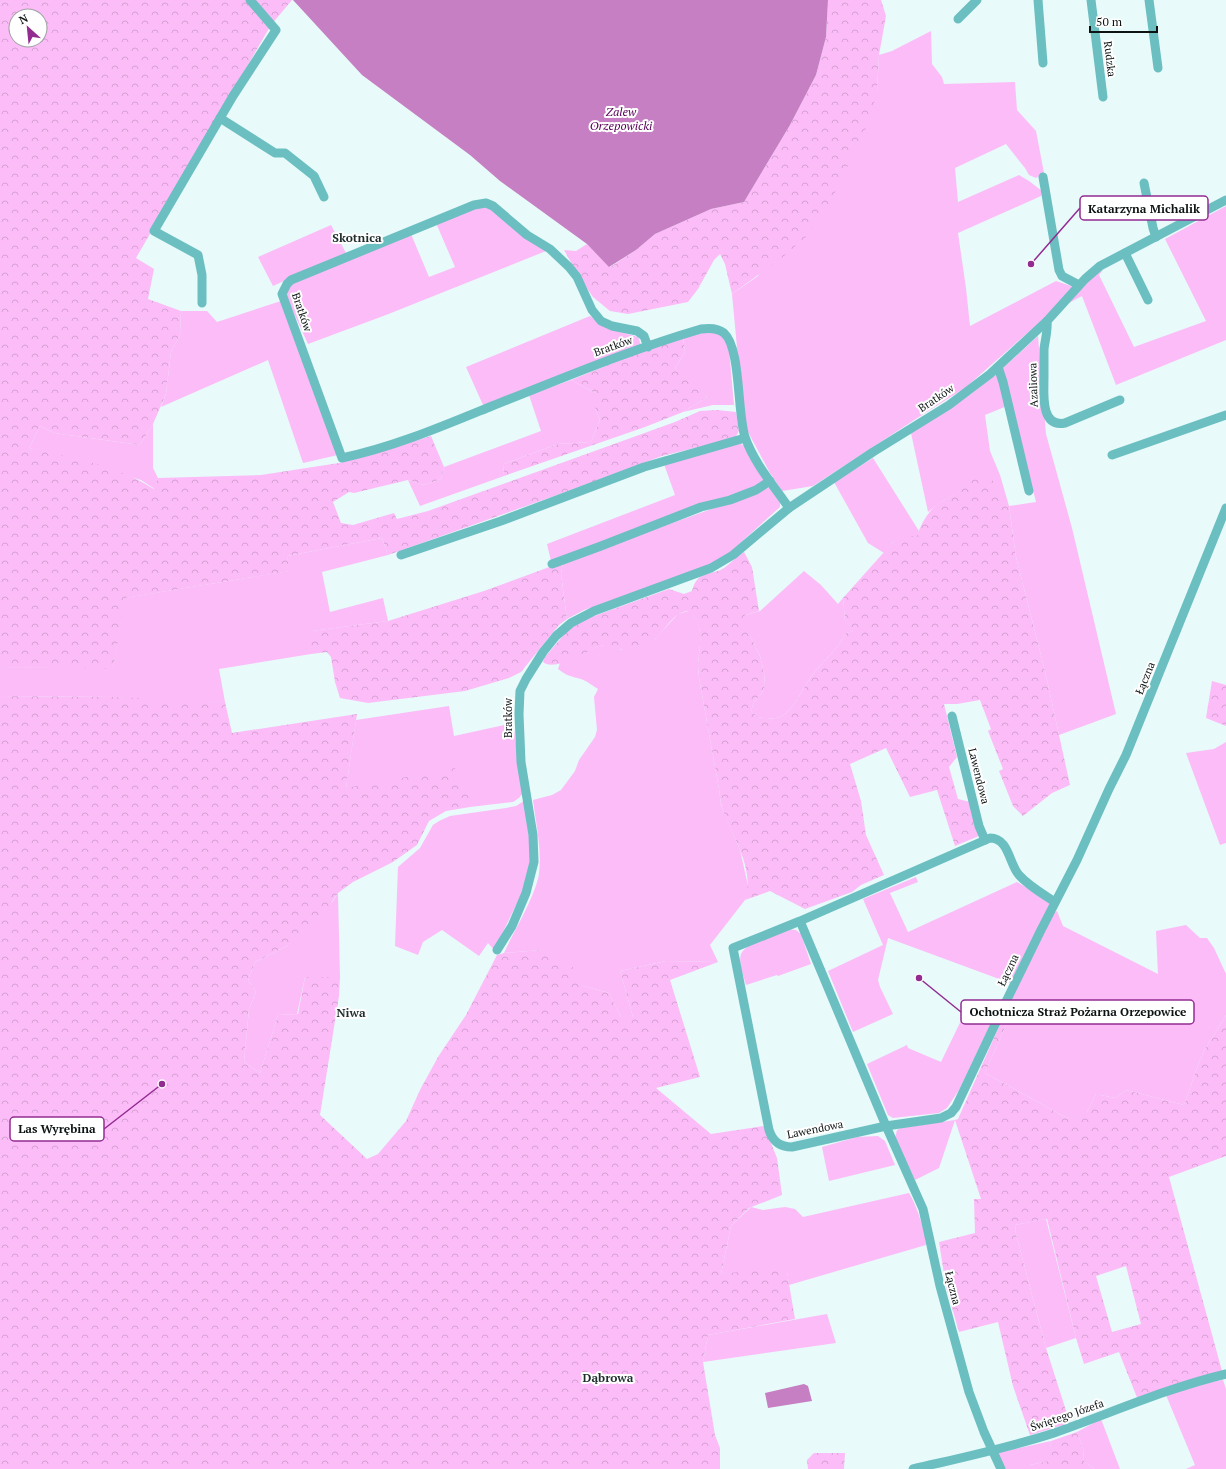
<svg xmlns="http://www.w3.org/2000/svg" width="1226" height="1469" font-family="'PT Serif',serif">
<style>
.green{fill:#fcbcf8}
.forest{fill:url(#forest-crowns);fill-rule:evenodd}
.water{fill:#c57fc2}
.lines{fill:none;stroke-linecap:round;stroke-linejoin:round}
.minor{stroke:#6bbfc1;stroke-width:9}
.labels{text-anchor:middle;stroke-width:4;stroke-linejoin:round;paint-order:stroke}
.street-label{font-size:11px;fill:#0d1313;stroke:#fff}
.water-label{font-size:12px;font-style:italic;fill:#590059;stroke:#fff}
.neighbourhood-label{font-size:12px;font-weight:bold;fill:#1f2d2d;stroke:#fff}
.leader{fill:none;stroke:#922c91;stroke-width:1.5}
.callout-dot{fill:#922c91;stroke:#fff;stroke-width:1.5}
.callout{fill:#fff;stroke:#922c91;stroke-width:1.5}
.callout-label{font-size:12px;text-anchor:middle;font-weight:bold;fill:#0d1313}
</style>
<defs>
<pattern id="forest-crowns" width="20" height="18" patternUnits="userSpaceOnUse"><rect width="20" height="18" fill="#fcbcf8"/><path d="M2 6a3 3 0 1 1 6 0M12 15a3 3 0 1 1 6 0" fill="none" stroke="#d7a1d4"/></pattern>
</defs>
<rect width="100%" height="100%" fill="#e8fafa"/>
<g class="green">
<polygon points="931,31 932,64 942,77 944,84 1015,82 1017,110 1036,131 1044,173 1036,178 1029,175 1025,168 1006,144 955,168 958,202 1019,175 1029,181 1042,191 1041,196 958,233 966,288 970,326 1056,281 1074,287 1040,322 965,388 922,415 813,486 782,491 770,473 747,430 743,411 732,294 758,276 877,91 879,55 892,51"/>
<polygon points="488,206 546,251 386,315 308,344 285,294 293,282 411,234 429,277 455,267 436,223 476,207"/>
<polygon points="1226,206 1226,340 1116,385 1082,296 1069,303 1091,278 1103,270 1099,275 1134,347 1206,321 1165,239"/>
<polygon points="331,225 346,253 273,286 258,257"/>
<polygon points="281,301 338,455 303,463 268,360 161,407 166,394 171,352 180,335 181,311 207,311 217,322"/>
<polygon points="590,316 607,328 638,337 641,345 483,405 466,367"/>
<polygon points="706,332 721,334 729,349 734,405 713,405 683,412 707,397 675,368 685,352 683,338"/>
<polygon points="1038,336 1046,434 1072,528 1116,714 1059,735 1045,671 1016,557 1009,506 965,486 961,491 942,501 928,512 911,433 971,394 997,373 1007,406 985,415 990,451 1000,475 1009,506 1036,502 1002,369"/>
<polygon points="571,380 595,393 595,408 600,420 591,442 558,444 503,464 504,476 420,506 408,480 424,485 441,479 444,467 541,431 529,395"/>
<polygon points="153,424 153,468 158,478 155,489 141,480 29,448 40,426 54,433 140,445"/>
<polygon points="739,443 746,447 765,480 753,487 551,561 547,544 675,495 664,464"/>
<polygon points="873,458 919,531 917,536 893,542 884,553 868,543 834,482"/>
<polygon points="770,487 780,502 780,507 717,564 584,610 567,619 561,574 563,562 748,496"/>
<polygon points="382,538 388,555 322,572 330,612 383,598 388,621 312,631 311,654 219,669 225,702 155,701 114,697 0,696 0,667 113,668 124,598 289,571 287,556"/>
<path d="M804,571l17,14 17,19 5,-6 2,22 9,11 -8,2c-8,16 -22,27 -33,41 -10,13 -17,33 -31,42 -7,4 -17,2 -25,1l-6,-6 3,-9 8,-9 3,-7 -1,-14 -4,-16 -8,-17 -12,-16 5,-8 15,-4z"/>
<path d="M689,611c17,12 10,37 9,54 0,4 1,9 1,13l20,111 2,16 19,45 9,40 -4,10 -35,45 8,17 -52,-1 -46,10 13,46h-12l-12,-24 -26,-7 -43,-36 -36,3c10,-22 31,-56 35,-79 3,-24 -3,-50 -6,-74l19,-5 9,-5 14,-19 4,-11 16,-23 2,-7 -3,-33 4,-8c-5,-3 -11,-8 -17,-10 -11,-3 -14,-3 -23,-10l2,-6 39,-17 11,-2 12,6 21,-3 12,-8 23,-25z"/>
<polygon points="449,706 454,736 513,723 523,793 519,798 513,802 470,807 470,795 346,788 356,720"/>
<polygon points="1226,742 1226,843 1220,845 1186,753 1214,749"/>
<polygon points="524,801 533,855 525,887 494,950 488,943 479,956 442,930 423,942 418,955 395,946 398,867 420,848 433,825 439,821 450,816 506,808 516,806"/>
<polygon points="916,877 918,882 890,893 908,932 1017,882 1052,902 1010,983 888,938 878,980 880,987 893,1014 853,1032 828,971 883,945 863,899"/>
<polygon points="338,893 340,977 305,977 297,1014 278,1015 260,1073 244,1062 249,1009 256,992 248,980 255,962 287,946 333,901"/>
<polygon points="1057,911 1063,926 1158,974 1156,931 1186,925 1200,938 1207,938 1214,948 1226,974 1226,1015 1205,1049 1199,1062 1184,1105 1126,1090 1115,1098 1096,1094 1086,1114 1067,1118 985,1073 1007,1023 1015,1024 1022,1010 1009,1004 1053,914"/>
<path d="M787,929l9,1 5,4 10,30 -33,12 -1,-1 -31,10c-2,-8 -8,-22 -5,-31 5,-12 35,-20 46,-25z"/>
<polygon points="971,1000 997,1011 959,1090 947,1108 939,1113 893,1118 888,1115 867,1064 907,1045 908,1048 941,1062"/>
<polygon points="955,1120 939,1168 915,1180 895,1138 897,1130 901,1128"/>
<polygon points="878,1136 885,1141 895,1165 829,1181 822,1147 857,1137"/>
<path d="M909,1193c7,11 17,40 17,52l-137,40 -2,-13 -66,2 10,-48 20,-19 12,3 22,-3 10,2 8,8z"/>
<polygon points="1046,1219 1076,1338 1046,1348 1016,1234 1015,1225"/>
<polygon points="827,1314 836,1343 703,1362 708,1335"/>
<polygon points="1223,1380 1226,1389 1226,1469 1186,1469 1195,1465 1166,1395 1211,1382"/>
<polygon points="1101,1419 1120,1469 1094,1469 1084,1461 1083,1448 1077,1432"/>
<polygon points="1051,1441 1049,1461 1030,1465 1030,1469 1004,1469 997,1453"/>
</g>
<g class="forest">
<path d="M0,0h292l-21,25 -135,233 18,11 -6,30 33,12 -1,24 -9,17 -5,42 -13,30 -13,21 -86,-12 -14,-7 -11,22c43,10 88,17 125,41l4,-11 103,-3 78,-12 27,-7 65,-20 13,31 -3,12 -17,6 -16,-5 -54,13 -5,-1 -16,10 8,21 12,2 41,-12 3,6 31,-8 247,-89 25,-11 17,-1 19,2 3,19 -4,7 -73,18 -102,38 -172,61 -6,-17 -95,18 3,15 -165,27 -12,71 -113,-2zM16,16h24v24h-24z"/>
<polygon points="828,0 881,0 886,16 879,55 877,91 870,120 826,211 807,236 783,257 732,294 725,264 720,254 714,260 698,289 688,302 628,314 610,311 593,297 581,280 564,250 576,251 587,244 610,267 636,250 655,234 711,209 744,202 790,125 816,75 826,37"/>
<polygon points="683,338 685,352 675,368 692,381 707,397 683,412 645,427 504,476 503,464 558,444 591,442 600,420 595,408 595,393 571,380 640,352"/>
<path d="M991,478l18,28 7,51 29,114 25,114 -18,8 -29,23 -10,-10 -14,-35 4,-2 -15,-38 3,-2 -11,-29 -23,4h-13l13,53 -8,10 9,32 12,3 9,34 -24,10 -18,-56 -27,7 -24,-49 -36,16 11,37 5,34 18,40 -23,10 -9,7 -47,17 -35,-18 -25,9c11,-31 -14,-65 -23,-93 -2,-6 -2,-12 -3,-18l-20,-111c0,-4 -1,-9 -1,-13 1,-17 8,-43 -10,-54 -16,2 -22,19 -34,29 -9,7 -19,13 -31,10 -11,-3 -13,-8 -26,-3 -12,5 -43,25 -54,15l2,-5 23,-27 15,-10 86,-31 15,5 8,-3c6,-22 17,-14 32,-23 7,-5 13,-12 20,-16l8,15 7,44 -14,4 -4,8 11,16 8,17 4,16 1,14 -3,7 -8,9 -3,9 7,6c7,1 17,3 24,-1 14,-9 21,-29 31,-42 11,-14 25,-25 33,-41l7,-2 -8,-11 -2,-22 50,-56 15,-6h9c5,-14 12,-27 25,-35 12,-7 19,-9 28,-21z"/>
<polygon points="563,562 561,574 567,619 559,625 521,672 509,678 465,691 368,703 340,698 335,682 331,657 327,652 311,654 311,631 388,621 484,591"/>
<polygon points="1212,681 1226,685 1226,726 1206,718"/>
<polygon points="0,696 114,697 225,702 232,733 357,714 346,788 455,768 470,795 470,807 446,811 429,821 417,845 393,862 353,882 338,893 321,917 287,946 255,962 248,980 256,992 249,1009 244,1062 260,1073 278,1015 298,1014 305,977 340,977 339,996 320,1115 367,1159 378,1154 406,1121 420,1090 438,1057 466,1015 497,955 504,953 540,950 572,966 583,986 609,993 621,1017 633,1017 620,971 666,961 718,962 670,980 700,1077 656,1088 711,1134 764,1126 777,1158 782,1195 749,1208 731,1226 721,1274 756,1270 787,1272 795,1319 708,1335 703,1362 715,1435 720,1448 720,1469 0,1469"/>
<path d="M1226,1015v141l-57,21 53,194 -84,29 -19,-48 -35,12 -8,-26 -29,-119 -32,6 1,9 30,114 24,75 -40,12 -17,-49 -15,-64 -39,10 -13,-45 -7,-45 36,-9 -1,-34h7l-26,-79 3,-1 43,-97 6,1 -22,50 82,45 20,-6 9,-18 19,4 11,-8 58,15 15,-43 6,-13zM1126,1266l15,58 -29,8 -16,-56z"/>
<polygon points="1077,1432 1083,1448 1084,1461 1094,1469 1030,1469 1030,1465 1048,1461 1051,1441"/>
<polygon points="814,1453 845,1453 844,1469 808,1469 807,1460"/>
</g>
<g class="water">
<polygon points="293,0 828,0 826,37 816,75 790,125 744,202 711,209 655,234 636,250 609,267 587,244 500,181 470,155 362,75"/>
<polygon points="804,1384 808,1386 812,1401 768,1408 765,1393"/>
</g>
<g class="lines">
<g class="minor">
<polyline points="1038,0 1043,63"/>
<polyline points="1091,0 1103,97"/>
<polyline points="1149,0 1158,68"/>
<polyline points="958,19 977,0"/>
<polyline points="220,118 275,153 285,153 314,176 324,197"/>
<polyline points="1043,177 1059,270 1062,276 1079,285"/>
<polyline points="1144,183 1153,228 1156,237"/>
<polyline points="1125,253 1148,300"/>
<polyline points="202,303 202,275 198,255 154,231 233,96 276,30 250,0"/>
<path d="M1047,321c1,10 -2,19 -3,28 0,9 0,19 0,28 0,16 -4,51 21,46l55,-23"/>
<path d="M648,347l-4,-11 -7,-5 -25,-5 -11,-5 -9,-11 -15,-33 -8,-10 -19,-18 -23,-14 -34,-29 -7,-3 -12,2 -183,75 -4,4 -5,10 60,164c52,-11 101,-32 150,-52 69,-27 137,-56 209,-77 7,-1 17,-1 23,4 17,15 13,79 21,104 9,26 29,49 44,71"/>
<polyline points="998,367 1003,382 1029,491"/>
<polyline points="1112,455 1226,415"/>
<polyline points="401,555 501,521 644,467 745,438"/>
<polyline points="552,564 601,546 701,507 730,500 756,490 770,481"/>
<polyline points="952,716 979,826 985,840"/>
<path d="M800,921l86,205 -94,21c-12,0 -19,-5 -23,-17l-36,-182 67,-27 190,-83c19,0 19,26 29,37 10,11 24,19 36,27"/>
<polyline points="497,950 512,926 526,893 534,862 533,835 521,762 519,714 520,691 526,679 543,652 556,636 571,623 594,611 711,568 733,555 789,508 873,452 949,405 990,374 1047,321 1085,279 1100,266 1226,200"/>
<path d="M913,1469c47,-11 95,-21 141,-36 57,-20 113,-45 172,-59"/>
<polyline points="1001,1469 984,1432 969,1392 940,1286 923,1209 886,1126 941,1118 951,1113 956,1107 1000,1014 1040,932 1077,860 1109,789 1126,755 1226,508"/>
</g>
</g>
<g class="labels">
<g class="street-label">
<text transform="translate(1110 59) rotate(83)" y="4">Rudzka</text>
<text transform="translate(302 312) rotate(71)" y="4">Bratków</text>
<text transform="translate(613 346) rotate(-20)" y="4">Bratków</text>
<text transform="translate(1033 385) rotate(-92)" y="4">Azaliowa</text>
<text transform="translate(936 398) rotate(-34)" y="4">Bratków</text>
<text transform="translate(1145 678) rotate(-68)" y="4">Łączna</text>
<text transform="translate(508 718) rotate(-90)" y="4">Bratków</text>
<text transform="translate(979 776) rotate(76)" y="4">Lawendowa</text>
<text transform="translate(1008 970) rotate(-64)" y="4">Łączna</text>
<text transform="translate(815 1129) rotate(-11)" y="4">Lawendowa</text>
<text transform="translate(953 1288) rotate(76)" y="4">Łączna</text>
<text transform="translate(1067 1415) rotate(-19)" y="4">Świętego Józefa</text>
</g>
<g class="water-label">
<text x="621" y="116">Zalew<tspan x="621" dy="14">Orzepowicki</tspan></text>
</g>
<g class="neighbourhood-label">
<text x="357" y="242">Skotnica</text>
<text x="351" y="1017">Niwa</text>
<text x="608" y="1382">Dąbrowa</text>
</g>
</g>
<path class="leader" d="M1031 264L1080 208M919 978L961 1012M162 1084L104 1129"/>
<g class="callout-dot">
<circle cx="1031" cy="264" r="4"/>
<circle cx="919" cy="978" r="4"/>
<circle cx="162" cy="1084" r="4"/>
</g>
<g class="callout">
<rect x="1080" y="196" width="128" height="24" rx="4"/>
<rect x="961" y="1000" width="233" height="24" rx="4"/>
<rect x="10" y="1117" width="94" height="24" rx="4"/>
</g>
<g class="callout-label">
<text x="1144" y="213">Katarzyna Michalik</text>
<text x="1078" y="1016">Ochotnicza Straż Pożarna Orzepowice</text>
<text x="57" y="1133">Las Wyrębina</text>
</g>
<g transform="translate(28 28) rotate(333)"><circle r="19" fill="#ffffff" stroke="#9ea1a1"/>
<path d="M0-3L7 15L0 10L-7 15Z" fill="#922c91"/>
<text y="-6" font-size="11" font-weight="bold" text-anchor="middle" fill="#0d1313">N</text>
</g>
<path d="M1090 26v6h67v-6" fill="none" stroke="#0d1313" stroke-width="2"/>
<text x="1096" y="26" font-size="12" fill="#0d1313" stroke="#ffffff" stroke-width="3" paint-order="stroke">50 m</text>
</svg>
